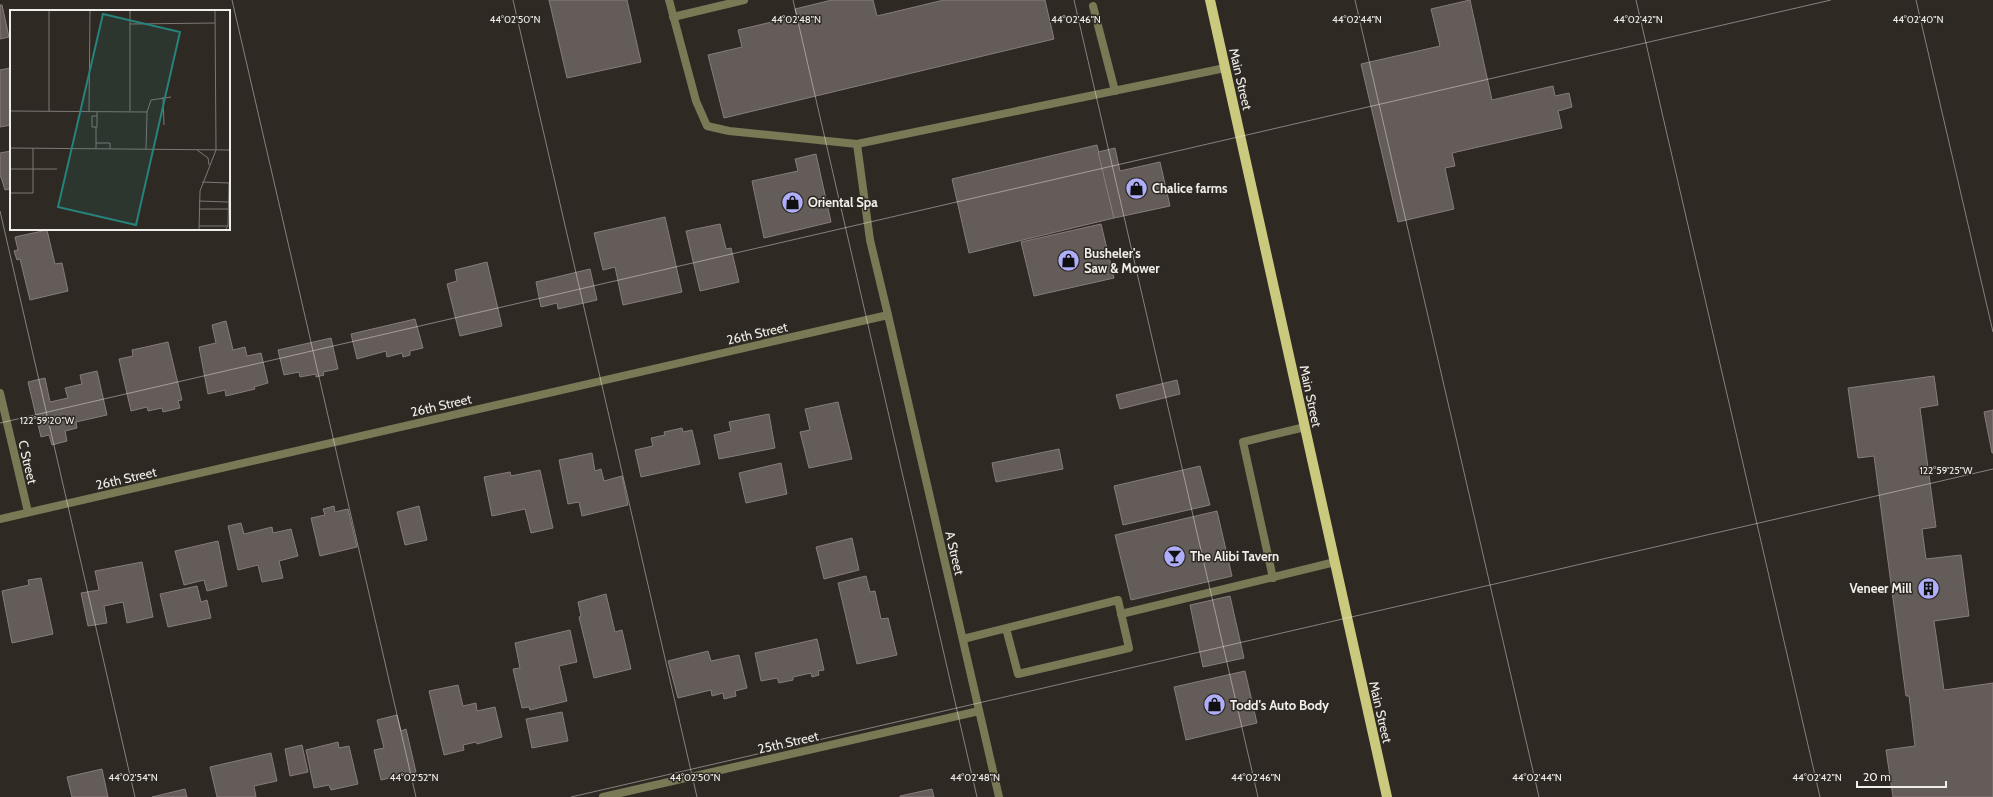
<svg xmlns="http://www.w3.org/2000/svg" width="1993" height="797" font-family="Cabin,sans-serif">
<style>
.building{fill:#645c58;stroke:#867d79}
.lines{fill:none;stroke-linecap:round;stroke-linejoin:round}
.service{stroke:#7a7956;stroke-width:8}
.minor{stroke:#7a7956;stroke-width:8}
.primary{stroke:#cac97e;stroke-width:10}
.ticks{fill:none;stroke:#f1eeea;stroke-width:1;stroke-opacity:0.45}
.labels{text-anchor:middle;stroke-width:3;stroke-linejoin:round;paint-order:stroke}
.street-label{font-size:13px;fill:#f1eeea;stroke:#2e2923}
.poi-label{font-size:13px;font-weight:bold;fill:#f1eeea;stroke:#2e2923;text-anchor:start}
.inset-road{fill:none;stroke:#7c7873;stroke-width:1}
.view{fill:#26827a;fill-opacity:0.15;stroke:#26827a;stroke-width:2}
.inset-edge{fill:none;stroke:#f1eeea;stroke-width:2}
.ticks-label{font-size:10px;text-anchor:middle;fill:#f1eeea;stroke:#2e2923;stroke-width:3;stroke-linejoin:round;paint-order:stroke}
</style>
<rect width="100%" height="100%" fill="#2e2923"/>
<g class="building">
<polygon points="549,0 627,0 641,62 567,78"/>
<polygon points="832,0 873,0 877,16 944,0 1045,0 1054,39 724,118 708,55 742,47 738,30 797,16 795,9"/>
<polygon points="1470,0 1492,100 1553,86 1555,96 1569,93 1572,107 1558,111 1562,128 1452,153 1455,166 1445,168 1454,209 1398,222 1361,64 1440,46 1431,9"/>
<polygon points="0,5 2,5 9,37 0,39"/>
<polygon points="10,68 11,125 0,127 0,70"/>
<polygon points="1097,145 1114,218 969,253 952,179"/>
<polygon points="1115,148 1120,171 1160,162 1170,206 1114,218 1098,152"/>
<polygon points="11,151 11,189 5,190 1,177 0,177 0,153"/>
<polygon points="816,154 831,222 764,238 752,181 798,171 795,159"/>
<polygon points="665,217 682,292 623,305 615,267 603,270 594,233"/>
<polygon points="720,224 726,249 731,248 739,282 700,291 686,231"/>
<polygon points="1101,224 1114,278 1034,296 1021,242"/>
<polygon points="47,230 55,264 62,263 68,291 30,300 20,259 17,260 14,251 18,250 15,237"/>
<polygon points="487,262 502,326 460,336 447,284 457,281 455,270"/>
<polygon points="590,269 597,300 558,309 557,303 541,307 536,282"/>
<polygon points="415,319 423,348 410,351 410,355 403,357 402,353 387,357 386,351 357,359 351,334"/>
<polygon points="226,321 233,350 245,347 247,356 261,353 268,383 254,387 255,389 226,396 225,390 208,394 199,347 216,343 212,325"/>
<polygon points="331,338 338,369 323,372 324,375 316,377 316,374 300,377 299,372 284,375 278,350"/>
<polygon points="168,342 182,400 178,401 180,408 163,412 162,408 148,411 147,407 131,411 119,359 133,356 132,350"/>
<polygon points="97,371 107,415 76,422 77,428 65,431 67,441 52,445 49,435 41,437 28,382 45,378 50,402 68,398 65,388 82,384 80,375"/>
<polygon points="1934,376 1938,405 1920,408 1936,527 1922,529 1926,559 1961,555 1969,616 1934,621 1944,690 1993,683 1993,797 1893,797 1886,750 1915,746 1909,696 1906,696 1874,456 1858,458 1848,388"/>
<polygon points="1177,380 1180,394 1120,409 1116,395"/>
<polygon points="838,402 852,459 809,468 800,432 810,430 805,409"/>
<polygon points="1993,410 1993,453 1992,453 1984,412"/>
<polygon points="769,414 775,448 719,459 714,435 731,431 729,422"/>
<polygon points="682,428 683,432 692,430 700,464 641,477 635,450 653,446 651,438 665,435 664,432"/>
<polygon points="1059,449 1063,469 996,482 992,463"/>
<polygon points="592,453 595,471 601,469 604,481 622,476 628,505 582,516 579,502 568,504 559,460"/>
<polygon points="781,463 787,494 746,503 739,473"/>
<polygon points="1200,466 1210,505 1123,525 1114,486"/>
<polygon points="540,470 553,528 531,533 525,509 492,516 484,477 510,472 511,476"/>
<polygon points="334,506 335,512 348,509 357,547 320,556 311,518 325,515 323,509"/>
<polygon points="419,506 427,540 405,545 397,512"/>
<polygon points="1217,511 1232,576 1131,600 1115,535"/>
<polygon points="241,523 244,534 272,527 273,533 291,529 298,556 279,561 283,578 262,582 258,565 238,570 228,526"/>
<polygon points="852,538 859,570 824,579 816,547"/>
<polygon points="218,541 227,586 207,591 204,580 184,585 175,551"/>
<polygon points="142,562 153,617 127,623 123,602 104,606 107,623 88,626 81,593 99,590 95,571"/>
<polygon points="866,576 870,592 875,591 881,619 888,618 897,655 857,664 838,583"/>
<polygon points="41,578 53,634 12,643 2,591 29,585 28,580"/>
<polygon points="197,586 201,602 207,600 211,618 168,627 160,594"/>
<polygon points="606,594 615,632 622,630 631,669 594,678 579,617 581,616 578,602"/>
<polygon points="1230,596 1244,658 1203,667 1190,605"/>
<polygon points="570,630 577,662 559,666 567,701 530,710 529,707 522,708 513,669 520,668 515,643"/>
<polygon points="817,639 824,670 818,671 819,675 812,677 811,673 793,677 793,680 779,683 777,678 761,681 755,653"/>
<polygon points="708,651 711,661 739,655 747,688 735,691 736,696 724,699 723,693 712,696 711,690 678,698 668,661"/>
<polygon points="1245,671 1257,723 1186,740 1174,687"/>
<polygon points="458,685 463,706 476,703 477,711 495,707 502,737 477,744 476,742 463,745 464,750 444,755 429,691"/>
<polygon points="562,712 568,741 532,748 526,719"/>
<polygon points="397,715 401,731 406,729 416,772 381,780 374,750 384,748 377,720"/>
<polygon points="338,742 339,748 349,746 358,784 331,790 329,785 314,788 306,750"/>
<polygon points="302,745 308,772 290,776 285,749"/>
<polygon points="271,753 277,781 254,786 256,797 217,797 210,767"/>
<polygon points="102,769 108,797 72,797 67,777"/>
<polygon points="185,789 187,797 152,797"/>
<polygon points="932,789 934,797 900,797 900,796"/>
</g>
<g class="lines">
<g class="service">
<polyline points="669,0 696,101 707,126 729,131 857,144 1225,68"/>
<polyline points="1093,6 1115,91"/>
<polyline points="673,17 744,0"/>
<polyline points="857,144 870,240 888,315"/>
<polyline points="1273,578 1243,442 1305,427"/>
<polyline points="1121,614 1335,562"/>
<polyline points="963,639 1118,600 1129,648 1018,674 1006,628"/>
</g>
<g class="minor">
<polyline points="0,393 28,512"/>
<polyline points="0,519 888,315 999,797"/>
<polyline points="603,797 979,711"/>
</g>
<polyline class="primary" points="1210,0 1387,797"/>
</g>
<path class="ticks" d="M232,0l184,797M513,0l184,797M793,0l184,797M1074,0l184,797M1355,0l184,797M1636,0l184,797M1916,0l77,332M0,211l135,586M0,423l1831,-423M571,797l1422,-328"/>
<defs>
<symbol id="shop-disc" viewBox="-11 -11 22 22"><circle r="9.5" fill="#afaefa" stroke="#2e2923"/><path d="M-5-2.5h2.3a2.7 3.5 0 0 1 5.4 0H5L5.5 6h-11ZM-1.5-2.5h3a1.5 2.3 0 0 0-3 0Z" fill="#111"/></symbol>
<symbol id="bar-disc" viewBox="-11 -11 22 22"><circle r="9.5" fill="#afaefa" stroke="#2e2923"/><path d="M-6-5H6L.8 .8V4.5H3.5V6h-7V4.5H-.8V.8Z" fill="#111"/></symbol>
<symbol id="building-disc" viewBox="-11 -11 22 22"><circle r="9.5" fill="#afaefa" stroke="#2e2923"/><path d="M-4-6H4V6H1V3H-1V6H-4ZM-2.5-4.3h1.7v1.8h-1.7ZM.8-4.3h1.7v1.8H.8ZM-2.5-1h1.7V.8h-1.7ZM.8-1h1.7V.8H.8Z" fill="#111"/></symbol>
</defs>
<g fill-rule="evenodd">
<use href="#shop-disc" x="1124" y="176" width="25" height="25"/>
<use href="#shop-disc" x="780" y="190" width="25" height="25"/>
<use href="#shop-disc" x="1056" y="248" width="25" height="25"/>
<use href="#bar-disc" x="1162" y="544" width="25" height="25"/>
<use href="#building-disc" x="1916" y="576" width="25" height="25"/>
<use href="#shop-disc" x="1202" y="692" width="25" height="25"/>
</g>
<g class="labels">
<g class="street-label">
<text transform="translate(1241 79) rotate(77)" y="5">Main Street</text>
<text transform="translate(757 333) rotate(-13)" y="5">26th Street</text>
<text transform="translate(1311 396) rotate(78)" y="5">Main Street</text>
<text transform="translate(441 405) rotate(-13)" y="5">26th Street</text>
<text transform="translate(28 462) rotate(77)" y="5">C Street</text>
<text transform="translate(126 478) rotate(-13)" y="5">26th Street</text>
<text transform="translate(955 553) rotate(77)" y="5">A Street</text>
<text transform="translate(1381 712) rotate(77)" y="5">Main Street</text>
<text transform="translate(788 742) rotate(-13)" y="5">25th Street</text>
</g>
<g class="poi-label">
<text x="1152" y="193">Chalice farms</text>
<text x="808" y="207">Oriental Spa</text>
<text x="1084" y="258">Busheler's<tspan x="1084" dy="15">Saw &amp; Mower</tspan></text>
<text x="1190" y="561">The Alibi Tavern</text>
<text x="1912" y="593" text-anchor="end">Veneer Mill</text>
<text x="1230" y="710">Todd's Auto Body</text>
</g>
</g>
<g transform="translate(10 10)">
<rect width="220" height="220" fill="#2e2923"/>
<path class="inset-road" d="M205,0l1,140M120,14l85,-1M153,87l1,28M0,101l137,1M39,101v-101M79,101l1,-101M87,101v16h-5v-11h5M120,101v-101M86,117v22M86,133h14v6M0,138l220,2M136,139l1,-37 4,-12 20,-3M187,140l11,8 1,7M0,159h47M192,172l27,1 -1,43M0,183h23v-45M189,191l29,1M189,199h29M189,216h29l-3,4M189,220l1,-39 16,-41"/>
<path class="view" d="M93,4l77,18 -44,193 -78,-18z"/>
<rect width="220" height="220" class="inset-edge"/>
</g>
<g class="ticks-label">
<text x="515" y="23">44°02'50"N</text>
<text x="796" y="23">44°02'48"N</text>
<text x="1076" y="23">44°02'46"N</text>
<text x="1357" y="23">44°02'44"N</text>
<text x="1638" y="23">44°02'42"N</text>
<text x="1918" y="23">44°02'40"N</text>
<text x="47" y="424">122°59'20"W</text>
<text x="1946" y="474">122°59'25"W</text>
<text x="133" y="781">44°02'54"N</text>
<text x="414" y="781">44°02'52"N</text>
<text x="695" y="781">44°02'50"N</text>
<text x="975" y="781">44°02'48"N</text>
<text x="1256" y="781">44°02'46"N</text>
<text x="1537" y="781">44°02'44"N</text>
<text x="1817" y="781">44°02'42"N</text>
</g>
<path d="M1857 781v6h89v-6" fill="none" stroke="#f1eeea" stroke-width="2"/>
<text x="1863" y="781" font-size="12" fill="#f1eeea" stroke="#2e2923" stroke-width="3" paint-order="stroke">20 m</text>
</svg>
